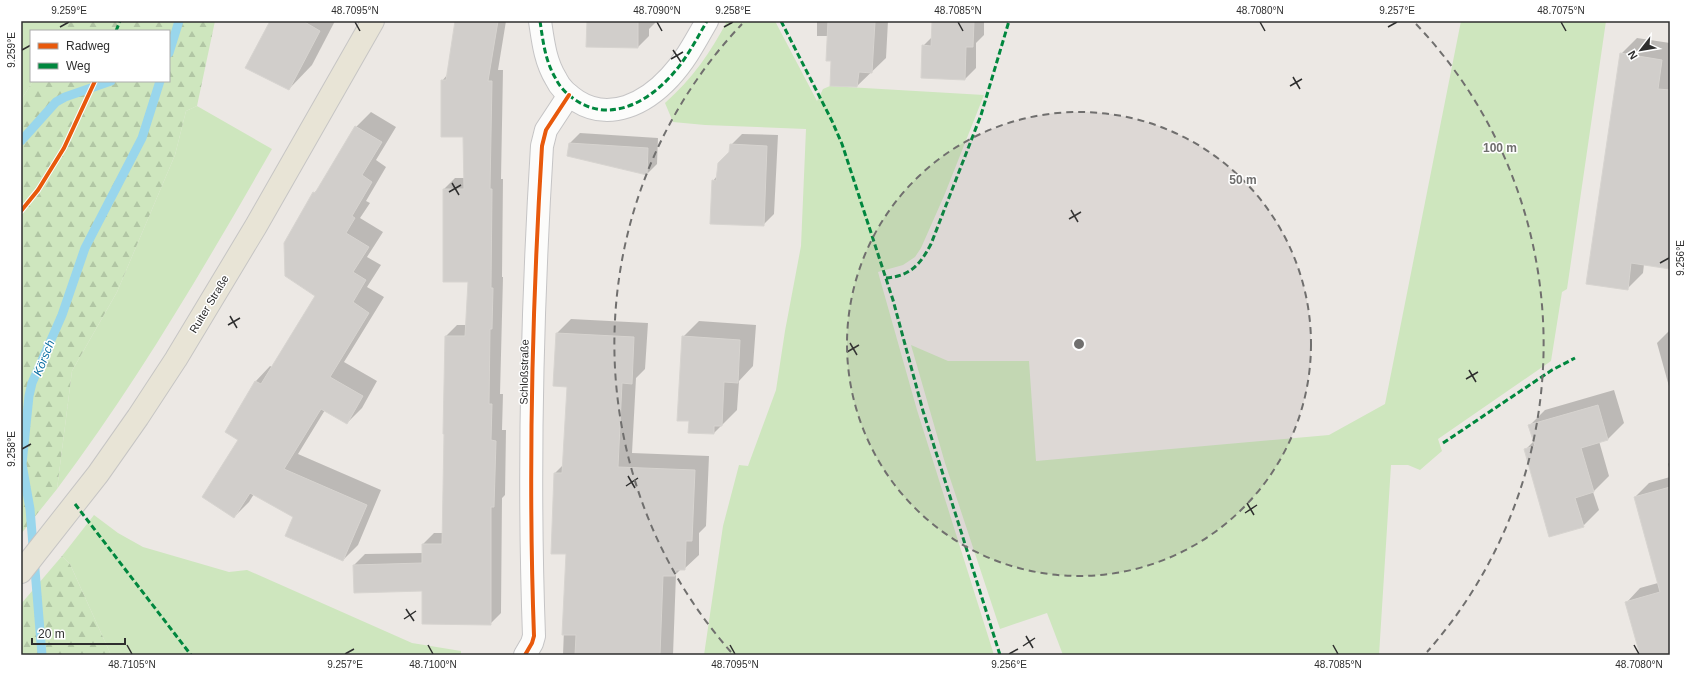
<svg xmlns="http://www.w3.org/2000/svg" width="1691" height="676" font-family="Helvetica,sans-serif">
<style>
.grass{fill:#cee6be}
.forest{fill:url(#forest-firs)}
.shadow{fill:#0003}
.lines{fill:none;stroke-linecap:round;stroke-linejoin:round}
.stream{stroke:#99d6ec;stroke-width:9}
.building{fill:#d1cecb;stroke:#d7d4d0}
.minor-casing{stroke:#c5c4c5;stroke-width:24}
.major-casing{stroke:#c6c5c4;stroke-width:24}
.minor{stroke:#fcfcfb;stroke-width:22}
.major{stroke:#e8e4d6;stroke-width:22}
.quiet{stroke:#00873e;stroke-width:3;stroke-dasharray:6 3;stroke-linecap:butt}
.cycleway-casing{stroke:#fff;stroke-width:6}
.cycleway{stroke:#e8590c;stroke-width:4}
.ticks{fill:none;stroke:#2e2e2e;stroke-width:1.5}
.ring{fill:none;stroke:#706f6e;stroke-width:2;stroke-dasharray:7 5}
.labels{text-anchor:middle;stroke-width:3;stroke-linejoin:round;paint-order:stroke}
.street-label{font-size:11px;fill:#2e2e2e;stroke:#fff}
.water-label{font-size:12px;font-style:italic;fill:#0d6fa3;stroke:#fff}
.centre{fill:#706f6e;stroke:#fff;stroke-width:2}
.ring-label{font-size:12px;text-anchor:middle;font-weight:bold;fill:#706f6e;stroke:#fff;stroke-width:3;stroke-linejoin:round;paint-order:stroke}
.neatline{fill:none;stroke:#2e2e2e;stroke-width:1.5}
.ticks-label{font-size:10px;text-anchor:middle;fill:#2e2e2e}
</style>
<defs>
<pattern id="forest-firs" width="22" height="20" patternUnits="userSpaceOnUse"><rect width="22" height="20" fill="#cee6be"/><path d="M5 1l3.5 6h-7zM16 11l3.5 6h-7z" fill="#b1c6a4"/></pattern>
</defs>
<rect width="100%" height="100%" fill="#ece8e4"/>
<g class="grass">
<polygon points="21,21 64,21 60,31 31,31 31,81 33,81 21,100"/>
<path d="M727,21h48l42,80 6,-12 7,-3 154,9 -40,101 -23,52 -6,9 -12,8 -25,7 39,138 77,245h-290l19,-129 16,-61 9,1 28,-76 9,-59 16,-85 5,-117 -101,-4 -32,-3 -8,-19c27,-24 46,-51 62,-82z"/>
<polygon points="1461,21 1606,21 1567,289 1562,292 1551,361 1438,439 1442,451 1420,470 1408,465 1391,465 1379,655 1063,655 1047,613 1000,629 945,463 911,345 948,361 1029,361 1036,461 1329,435 1385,404"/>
<path d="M197,106l75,43c-67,117 -134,232 -215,340l15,-118 45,-79 58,-137 11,-44z"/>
<polygon points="94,515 118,533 143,547 229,572 247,570 412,643 461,651 461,655 111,655 70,564 62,556"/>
</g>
<g class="forest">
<polygon points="64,21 215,21 197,106 186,111 175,155 117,292 72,371 57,489 21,534 21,100 33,81 169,81 169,31 60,31"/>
<polygon points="62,556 70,564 111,655 21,655 21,604"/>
</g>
<g class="shadow">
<polygon points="271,21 335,21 312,65 289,89"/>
<polygon points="456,21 506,21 498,70 503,70 501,179 503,179 502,277 503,277 500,394 503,394 502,430 506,430 505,495 502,498 501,613 490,624 423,590 354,565 365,554 423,553 423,544 434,533 444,533 446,336 457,325 466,325 469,281 444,189 455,178 465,178 464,136 442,81 447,75"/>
<polygon points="588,21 657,21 649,29 649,36 638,47"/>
<polygon points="817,21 888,21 886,58 857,86 828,36 817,36"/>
<polygon points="933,21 984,21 984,35 976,43 976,68 965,79 923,46 932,37"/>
<polygon points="1637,38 1670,43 1670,268 1644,264 1643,273 1627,289 1621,54"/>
<polygon points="371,112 396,127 376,160 386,167 366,201 370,203 360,218 383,232 367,257 381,265 367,287 384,297 344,362 377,381 362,408 347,423 325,410 298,454 381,490 358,545 343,560 294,517 254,494 249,502 234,517 240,439 256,381 270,366 272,367 316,296 314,193 321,186 356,127"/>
<polygon points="580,133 658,138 657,164 647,174 570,143"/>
<polygon points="742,134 778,135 774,214 763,225 713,181 717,176 731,151 731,145"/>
<polygon points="571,319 648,323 645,369 636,378 632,453 709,456 706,526 699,533 699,555 684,569 681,569 676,574 673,655 563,655 567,553 552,553 555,473 564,464 568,386 557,333"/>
<polygon points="699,321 756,325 753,366 739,381 737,410 714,433 690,420 683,337"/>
<polygon points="1670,330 1670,390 1657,343"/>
<polygon points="1614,390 1624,423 1608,439 1599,441 1609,476 1593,492 1599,510 1583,526 1525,450 1534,441 1530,425 1545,410"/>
<polygon points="1670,461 1670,472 1668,464"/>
<polygon points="1670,477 1670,655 1641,655 1627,602 1640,588 1658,583 1635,497 1649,483"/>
</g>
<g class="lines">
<g class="stream">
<polyline points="169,53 179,21"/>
<polyline points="21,141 56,102 65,97 111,81"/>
<polyline points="42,655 30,509 22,464 29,396 32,383 62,315 85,248 142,138 160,81"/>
</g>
</g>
<g class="building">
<polygon points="270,21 303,21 320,31 289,90 245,68"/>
<polygon points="455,21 498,21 488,81 492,81 490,189 492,189 491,288 493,288 492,329 490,329 489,404 492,404 491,440 496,441 494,507 491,507 491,625 422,624 422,591 354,593 353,565 422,563 422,544 442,544 444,434 443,434 445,336 465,336 468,282 443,282 443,189 464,189 463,137 441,137 441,80 446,80"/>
<polygon points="587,21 638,21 638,48 586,47"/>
<polygon points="828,21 875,22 872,73 859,72 857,87 830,86 831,61 826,61"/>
<polygon points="932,21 974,21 973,47 966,47 965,80 921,78 922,45 931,46"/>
<polygon points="1620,53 1662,60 1658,89 1670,90 1670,269 1631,263 1628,290 1586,284"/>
<polygon points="355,126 382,142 362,175 372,182 352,216 355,218 346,233 369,247 353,272 366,280 353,302 369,313 330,377 363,396 347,424 321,409 284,469 367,505 343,561 285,536 293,517 250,493 234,518 202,497 238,440 225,432 255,381 261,384 315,296 285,276 284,243 313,192 315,193"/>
<polygon points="569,143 648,148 647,175 567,156"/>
<polygon points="730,144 767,146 764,226 710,224 712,180 716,181 718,163 729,152"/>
<polygon points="556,333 634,337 632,384 622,383 618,467 695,470 692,541 686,541 685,570 676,570 675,576 663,576 660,655 575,655 576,635 562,635 566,554 551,554 554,473 562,473 567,387 553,386"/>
<polygon points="682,336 740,340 738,383 724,382 722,426 714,426 714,434 688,433 689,421 677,421"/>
<polygon points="1598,405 1608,440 1581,448 1594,492 1575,498 1584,527 1549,537 1524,449 1535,446 1528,425"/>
<polygon points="1670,487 1670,655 1640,655 1625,602 1660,592 1634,497"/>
</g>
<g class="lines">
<defs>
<g id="minor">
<path d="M540,21c3,20 5,40 16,58 4,9 12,16 21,22 33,21 69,2 93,-24 16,-17 26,-37 37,-56"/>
<path d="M525,655l7,-12 2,-7c-6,-163 -2,-327 8,-490l4,-16 23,-35"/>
</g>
<polyline id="major" points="21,572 98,474 138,417 176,359 256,226 373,21"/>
</defs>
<use href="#minor" class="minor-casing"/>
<use href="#major" class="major-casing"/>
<use href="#minor" class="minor"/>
<use href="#major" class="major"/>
<g class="quiet">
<path d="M540,21c3,20 5,40 16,58 4,9 12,16 21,22 33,21 69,2 93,-24 16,-17 26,-37 37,-56"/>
<polyline points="781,21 832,121 842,144 893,300 923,411 1000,655"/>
<polyline points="116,31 120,21"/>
<path d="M886,278c24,-2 34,-13 45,-34l50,-129 28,-94"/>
<polyline points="1443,443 1552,370 1575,358"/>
<polyline points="75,504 191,655"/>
</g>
<defs>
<g id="cycleway">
<polyline points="21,211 38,190 64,148 95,81"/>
<path d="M525,655l7,-12 2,-7c-6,-163 -2,-327 8,-490l4,-16 23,-35"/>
</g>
</defs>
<use href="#cycleway" class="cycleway-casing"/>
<use href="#cycleway" class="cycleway"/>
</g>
<path class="ticks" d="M355,22l5,9M657,22l5,9M958,22l5,9M1260,22l5,9M1561,22l5,9M60,27l9,-5M724,27l9,-5M1388,27l9,-5M22,50l9,-5M673,50l8,12M671,59l12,-7M1293,77l7,12M1290,86l12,-7M452,183l7,12M449,192l12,-7M1071,210l7,12M1069,219l12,-7M1660,263l9,-5M230,316l7,12M228,325l12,-7M850,343l7,12M847,352l12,-7M1469,370l7,12M1466,379l12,-7M22,449l9,-5M628,476l7,12M626,486l12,-8M1247,503l7,12M1245,513l12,-8M406,609l8,12M404,619l12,-8M1026,636l7,12M127,645l5,9M428,645l5,9M730,645l5,9M1333,645l5,9M1634,645l5,9M1023,646l12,-8M345,654l9,-5M1009,654l9,-5"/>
<circle cx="1079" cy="344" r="232" fill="#706f6e" fill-opacity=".12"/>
<g class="ring">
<circle cx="1079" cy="344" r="232"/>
<path d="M731 652A465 465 0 0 1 742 24M1416 24A465 465 0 0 1 1427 652"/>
</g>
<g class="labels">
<g class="street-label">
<text transform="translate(209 304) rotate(-59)" y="4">Ruiter Straße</text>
<text transform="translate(524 372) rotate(-89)" y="4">Schloßstraße</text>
</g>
<g class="water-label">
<text transform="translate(44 358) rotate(-68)" y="4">Körsch</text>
</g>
</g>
<circle cx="1079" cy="344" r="6" class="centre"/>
<g class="ring-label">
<text x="1500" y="152">100 m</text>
<text x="1243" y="184">50 m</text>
</g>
<rect width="1691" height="676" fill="none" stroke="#ffffff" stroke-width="44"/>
<rect x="30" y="30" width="140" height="52" fill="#ffffff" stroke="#ababab"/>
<rect x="38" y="43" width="20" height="6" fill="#e8590c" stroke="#ababab"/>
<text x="66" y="50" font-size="12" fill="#2e2e2e">Radweg</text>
<rect x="38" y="63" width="20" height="6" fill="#00873e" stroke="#ababab"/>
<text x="66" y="70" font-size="12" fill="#2e2e2e">Weg</text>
<g transform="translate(1641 50) rotate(239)" stroke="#ffffff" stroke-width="3" paint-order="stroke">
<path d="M0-3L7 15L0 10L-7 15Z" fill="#2e2e2e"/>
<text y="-6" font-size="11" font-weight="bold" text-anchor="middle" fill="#2e2e2e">N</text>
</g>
<path d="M32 638v6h93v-6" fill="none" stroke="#2e2e2e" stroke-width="2"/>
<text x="38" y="638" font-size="12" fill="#2e2e2e" stroke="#ffffff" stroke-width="3" paint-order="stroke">20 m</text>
<rect x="22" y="22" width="1647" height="632" class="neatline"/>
<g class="ticks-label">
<text x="69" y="14">9.259°E</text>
<text x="355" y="14">48.7095°N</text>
<text x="657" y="14">48.7090°N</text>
<text x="733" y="14">9.258°E</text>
<text x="958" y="14">48.7085°N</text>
<text x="1260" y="14">48.7080°N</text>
<text x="1397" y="14">9.257°E</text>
<text x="1561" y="14">48.7075°N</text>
<text transform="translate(11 50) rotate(-90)" y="4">9.259°E</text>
<text transform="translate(1680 258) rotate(-90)" y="4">9.256°E</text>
<text transform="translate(11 449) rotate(-90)" y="4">9.258°E</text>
<text x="132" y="668">48.7105°N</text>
<text x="345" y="668">9.257°E</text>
<text x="433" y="668">48.7100°N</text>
<text x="735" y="668">48.7095°N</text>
<text x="1009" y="668">9.256°E</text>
<text x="1338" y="668">48.7085°N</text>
<text x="1639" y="668">48.7080°N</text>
</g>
</svg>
